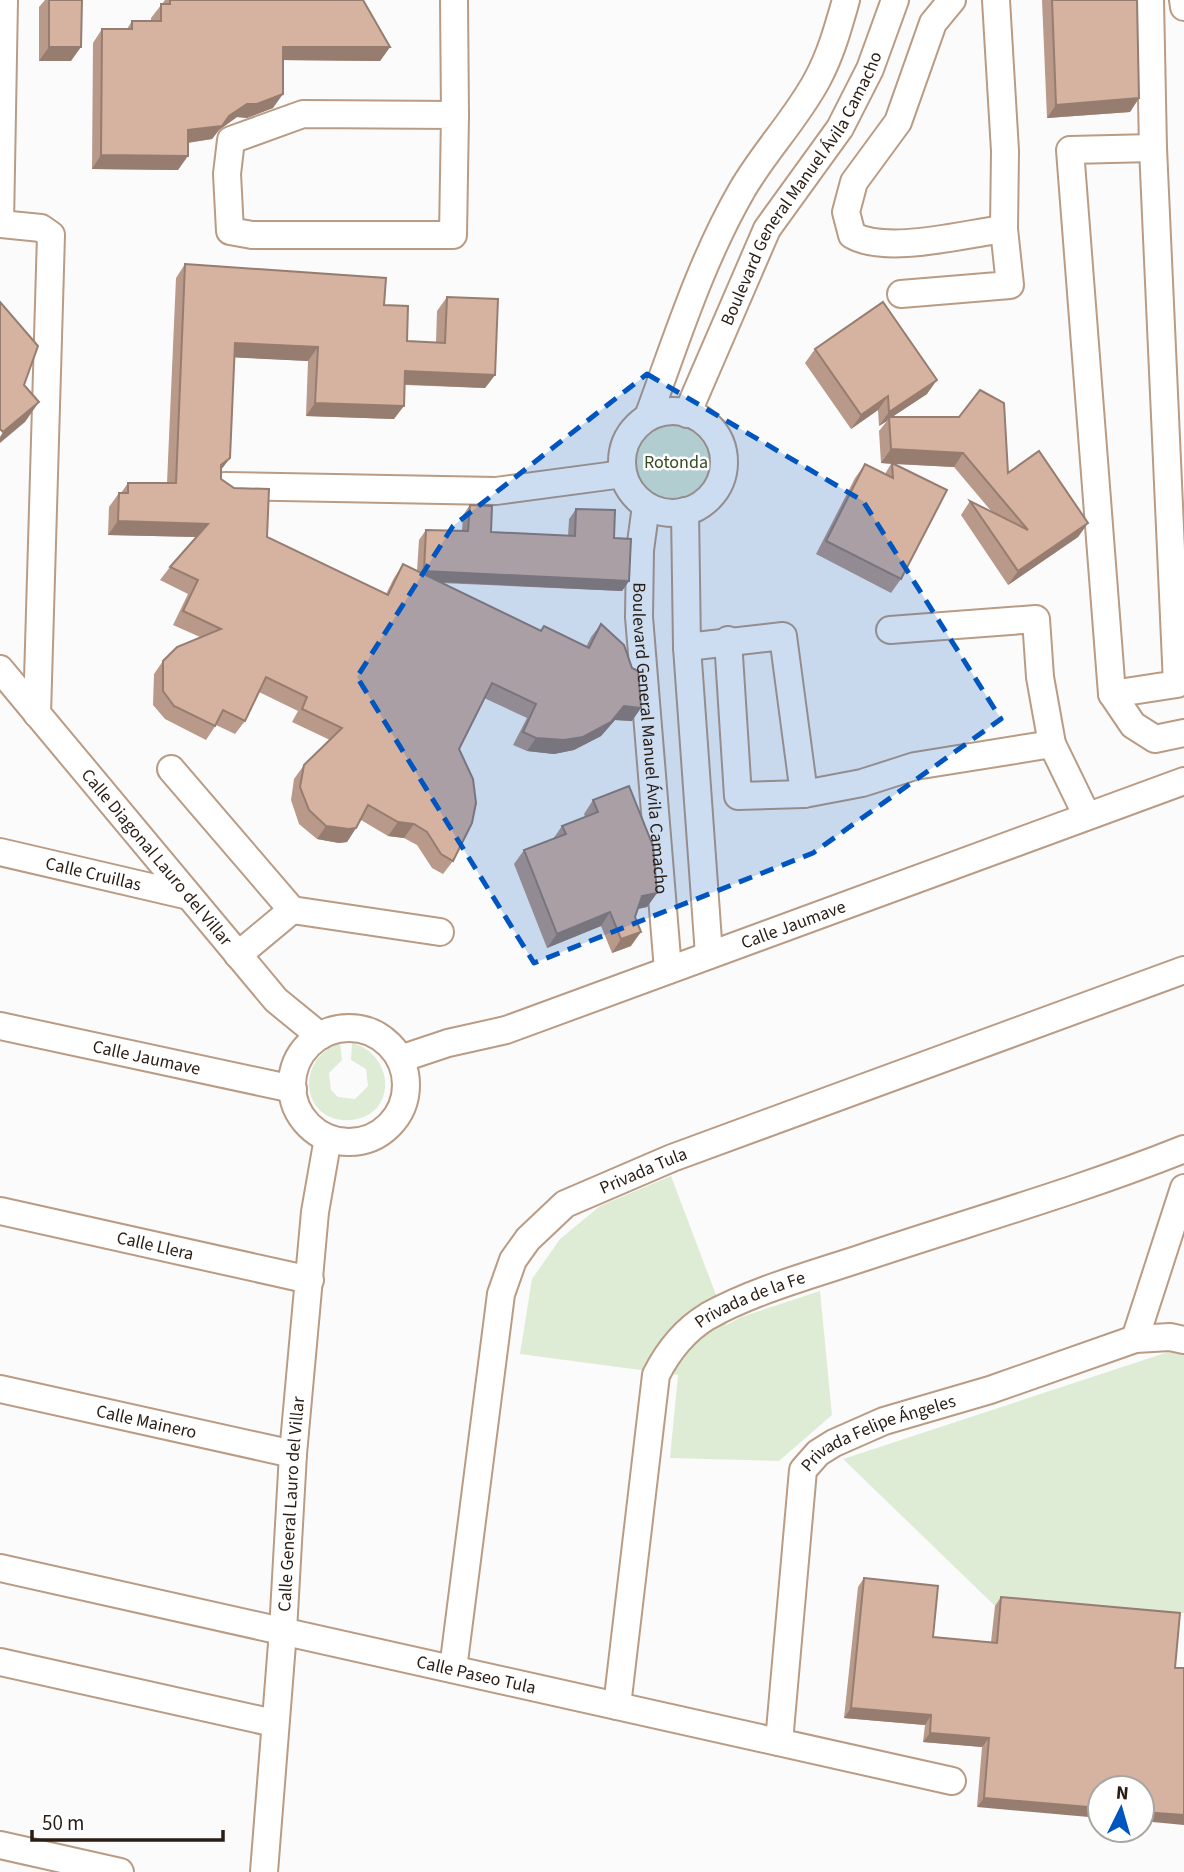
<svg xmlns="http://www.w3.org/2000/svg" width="1184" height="1872" font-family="'Source Sans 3',sans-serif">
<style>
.green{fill:#dfecd5}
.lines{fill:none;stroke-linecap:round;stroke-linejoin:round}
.minor-casing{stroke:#ba9b83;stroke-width:30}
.minor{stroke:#fff;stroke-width:26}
.wall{fill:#b8998a}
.shaded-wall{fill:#967d70}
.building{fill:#d6b2a0;stroke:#967d70;stroke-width:2}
.marked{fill:#0155be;fill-opacity:0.2;stroke:#0155be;stroke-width:5;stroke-dasharray:14 9;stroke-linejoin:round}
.labels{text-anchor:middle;stroke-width:5;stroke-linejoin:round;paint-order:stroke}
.street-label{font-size:18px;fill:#291d14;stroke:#fff}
.park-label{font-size:18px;fill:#364c21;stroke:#fff}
</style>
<rect width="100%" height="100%" fill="#fbfbfb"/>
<g class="green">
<circle cx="676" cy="462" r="43"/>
<path d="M340,1043l2,17 -13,13 2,17 7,7 17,2 13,-13 -2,-17 -15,-9 1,-17c44,12 45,73 -1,77 -49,4 -58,-60 -11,-77z"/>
<polygon points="671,1176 727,1324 725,1326 741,1317 820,1291 832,1415 779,1461 670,1458 678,1375 520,1354 532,1279 560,1239 600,1206"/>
<polygon points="1168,1352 1184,1355 1184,1613 995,1606 843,1459"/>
</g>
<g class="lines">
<defs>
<g id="minor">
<polyline points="454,0 455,115"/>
<path d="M952,0l-19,23 -35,99 -44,60 -8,30 6,23c35,20 111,-1 152,-6"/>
<polyline points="1183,0 1184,7"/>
<polygon points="303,114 455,115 453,235 252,235 230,231 227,174 231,140"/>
<polyline points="1153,148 1070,150 1112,694 1133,725 1155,739 1184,733"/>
<polyline points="0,224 41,228 51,235 37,714"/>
<polyline points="0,224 4,0"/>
<polyline points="901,294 1010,285 1004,229 1005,151 996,0"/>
<circle cx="673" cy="462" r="51"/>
<path id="s1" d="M687,414l80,-185 73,-101 30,-59 25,-69"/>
<path d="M648,417c28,-76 53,-156 94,-227 22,-38 54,-71 75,-110 14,-26 21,-52 29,-80"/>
<polyline points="225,486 496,491 623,474"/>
<path id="s2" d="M646,506l-6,44 -1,67 29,353"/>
<polyline points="685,511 687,647 709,955"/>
<polyline points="890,630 1036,619 1040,677 1052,744 1087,816"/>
<polyline points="728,640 738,796 804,794 862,783 915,766 1052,744"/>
<polyline points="687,647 783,636 804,794"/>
<path id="s3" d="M0,669l276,331 44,36"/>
<polyline points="1112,694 1177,684 1153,148 1150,0"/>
<polyline points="171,769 292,910 440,932"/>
<path id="s4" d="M0,852l189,44"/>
<polyline points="238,955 292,910"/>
<path id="s5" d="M0,1026l293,63"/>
<circle cx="349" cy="1085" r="57"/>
<path id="s6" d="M400,1059l48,-16 58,-13 678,-249"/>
<path id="s7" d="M0,1211l310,69"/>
<polyline points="1135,1339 1184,1188"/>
<path id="s8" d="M0,1389l293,65"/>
<path id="s9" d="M0,1568l952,213"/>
<polyline points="0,1662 274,1723"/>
<path id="s10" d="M453,1669l48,-375 12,-34 15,-21 37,-35 107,-46 512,-188"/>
<path id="s11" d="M617,1706l39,-331c12,-24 29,-45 52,-59 47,-26 103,-41 154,-58 107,-36 217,-67 322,-109"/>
<path id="s12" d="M779,1742l24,-272 15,-17 16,-10 50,-22 106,-31 145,-51 35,-2 14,3"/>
<polyline points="0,1845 120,1872"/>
<path id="s13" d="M264,1872l19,-241 10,-177 22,-242 13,-74"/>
</g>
</defs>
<use href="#minor" class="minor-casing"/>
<use href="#minor" class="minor"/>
</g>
<g class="wall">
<polygon points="45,0 82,0 71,61 39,61 39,7"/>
<polygon points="165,0 363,0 390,47 380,61 283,60 273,108 247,118 237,117 219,130 212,139 188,143 178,170 92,169 93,43 102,29 127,29 132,21 151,21 151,18"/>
<polygon points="1042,0 1137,0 1139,98 1130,112 1047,118"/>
<polygon points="185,264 384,305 407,341 436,342 437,311 447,297 495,375 485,388 405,385 394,419 306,416 308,361 234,357 230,458 221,470 221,479 267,537 386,594 394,578 403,564 417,571 419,540 426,530 462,531 463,515 470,505 491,532 568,536 569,519 576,509 614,538 629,581 622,591 441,583 540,631 544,626 586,647 591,637 601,624 632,721 615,720 601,736 574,750 554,754 527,751 513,745 527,718 484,698 459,749 453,861 443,874 432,868 417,845 404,838 388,836 361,820 347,842 339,843 317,839 299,824 291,800 294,779 304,765 330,740 292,722 298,711 259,692 245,721 235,734 216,725 206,740 165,719 153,705 154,674 163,661 200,637 173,625 188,594 160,580 170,567 196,537 108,535 109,507 119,493 121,493 128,483 167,483 176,278"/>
<polygon points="815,349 927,394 892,417 1008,473 1088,523 1078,537 1008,585 961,515 970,501 992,512 954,467 893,464 901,579 891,593 816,554 855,478 865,464 885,474 891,464 881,463 879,431 887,421 879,426 878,410 851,429 805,363"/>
<polygon points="593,800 657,893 647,907 638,909 635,917 631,946 612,953 601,926 547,948 514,864 524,850 553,839 562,826 585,817 584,814"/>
<polygon points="864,1578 933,1637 991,1642 995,1606 1001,1597 1180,1613 977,1807 982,1747 923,1742 925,1725 844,1718 858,1587"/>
</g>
<g class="shaded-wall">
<polygon points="49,47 81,47 71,61 39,61"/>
<polygon points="283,47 390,47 380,61 274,60"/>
<polygon points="283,94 273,108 247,118 237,117 219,130 212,139 178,144 188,130 229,116 247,104"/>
<polygon points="1139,98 1130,112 1047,118 1056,105"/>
<polygon points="101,155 188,156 178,170 92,169"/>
<polygon points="235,343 318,347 308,361 225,357"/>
<polygon points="405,371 495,375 485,388 396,384"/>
<polygon points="937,380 927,394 889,419 889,417 887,421 879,426 889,412"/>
<polygon points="888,396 878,410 851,429 861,415"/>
<polygon points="39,402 25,422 0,443 0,437 3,432"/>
<polygon points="315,403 404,406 394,419 306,416"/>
<polygon points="891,449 963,453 954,467 881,463"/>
<polygon points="230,458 220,471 221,465"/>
<polygon points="118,521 208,524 199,537 108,535"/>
<polygon points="1088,523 1078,537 1008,585 1018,571"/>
<polygon points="424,571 629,581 622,591 417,581"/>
<polygon points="624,706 641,708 632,721 615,720 601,736 574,750 554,754 527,751 536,738"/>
<polygon points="398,822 414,824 404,838 388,836"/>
<polygon points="326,826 356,828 347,842 339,843 317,839"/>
<polygon points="657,893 647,907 632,910 642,896"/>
<polygon points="610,912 601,926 547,948 557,934"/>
<polygon points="641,932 631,946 612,953 621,939"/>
<polygon points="851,1708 931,1715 925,1725 844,1718"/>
<polygon points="930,1733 989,1738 982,1747 923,1742"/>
<polygon points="984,1798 1100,1808 1100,1818 977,1807"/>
<polygon points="1142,1812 1184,1815 1184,1825 1142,1821"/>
</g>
<g class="building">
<polygon points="49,0 82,0 81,47 49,47"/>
<polygon points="170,0 363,0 390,47 283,47 283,94 257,104 247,104 229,116 222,126 188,130 188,156 101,155 102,29 132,29 132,21 161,21 161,4 170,4"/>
<polygon points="1052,0 1137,0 1139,98 1056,105"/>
<polygon points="185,264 386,278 384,305 408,306 407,341 445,343 447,297 498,299 495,375 405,371 404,406 315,403 318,347 235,343 230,458 221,465 221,479 234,488 269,489 267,537 388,595 403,564 541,631 544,626 589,648 601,624 624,645 632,668 638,671 641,708 624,706 611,722 583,737 564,740 536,738 523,732 536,704 492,683 459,749 473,779 476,803 472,823 453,861 441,854 427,832 414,824 398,822 368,805 356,828 349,829 326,826 309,810 300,787 304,765 342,728 302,709 307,697 266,677 245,721 223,710 215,726 174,706 163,691 163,661 177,647 221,629 183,611 198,580 170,567 208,524 118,521 119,493 128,493 128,483 176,483"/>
<polygon points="0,302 38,346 24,385 39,402 3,432 0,429"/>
<polygon points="883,302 937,380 889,412 888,396 861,415 815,349"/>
<polygon points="980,390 1004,403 1008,473 1039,451 1088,523 1018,571 970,501 1028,530 963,453 891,449 889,417 959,417"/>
<polygon points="892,463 947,490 901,579 826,541 865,464 893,478"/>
<polygon points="470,505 492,506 491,532 575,536 576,509 615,510 614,538 631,539 629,581 424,571 426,530 468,531"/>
<polygon points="629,786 653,846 657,893 642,896 635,917 641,932 621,939 610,912 557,934 524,850 566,834 562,826 598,812 593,800"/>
<polygon points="864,1578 938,1586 933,1637 997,1643 1001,1597 1180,1613 1175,1668 1184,1668 1184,1815 1142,1812 1142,1788 1100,1788 1100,1808 984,1798 989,1738 930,1733 931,1715 851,1708"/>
</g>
<path class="marked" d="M647,374l216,127 138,218 -188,134 -279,110 -177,-286 96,-151z"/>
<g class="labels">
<g class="street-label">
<text dy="6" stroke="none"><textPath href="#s1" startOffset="254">Boulevard General Manuel Ávila Camacho</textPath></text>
<text dy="6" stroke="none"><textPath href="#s2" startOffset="233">Boulevard General Manuel Ávila Camacho</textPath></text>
<text dy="6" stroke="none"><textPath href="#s3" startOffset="245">Calle Diagonal Lauro del Villar</textPath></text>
<text dy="6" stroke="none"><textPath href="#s4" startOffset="96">Calle Cruillas</textPath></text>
<text dy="6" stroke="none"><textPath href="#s6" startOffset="416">Calle Jaumave</textPath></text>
<text dy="6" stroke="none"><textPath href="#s5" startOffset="150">Calle Jaumave</textPath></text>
<text dy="6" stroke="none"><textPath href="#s10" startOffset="576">Privada Tula</textPath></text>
<text dy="6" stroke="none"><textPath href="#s7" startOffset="159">Calle Llera</textPath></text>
<text dy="6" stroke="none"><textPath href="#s11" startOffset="458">Privada de la Fe</textPath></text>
<text dy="6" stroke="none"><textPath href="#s8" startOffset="150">Calle Mainero</textPath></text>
<text dy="6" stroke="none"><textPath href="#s12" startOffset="359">Privada Felipe Ángeles</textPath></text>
<text dy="6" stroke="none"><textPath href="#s13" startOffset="369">Calle General Lauro del Villar</textPath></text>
<text dy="6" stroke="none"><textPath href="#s9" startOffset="488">Calle Paseo Tula</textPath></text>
</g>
<g class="park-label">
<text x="676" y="468">Rotonda</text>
</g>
</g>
<g transform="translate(1121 1809) rotate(5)"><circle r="33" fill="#ffffff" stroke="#a9a5a1" stroke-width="2"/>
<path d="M0-5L12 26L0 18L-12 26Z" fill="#0155be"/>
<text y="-10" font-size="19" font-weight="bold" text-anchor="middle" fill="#291d14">N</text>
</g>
<path d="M32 1830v10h191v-10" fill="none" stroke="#291d14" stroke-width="3.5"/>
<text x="42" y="1830" font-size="21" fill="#291d14" stroke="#ffffff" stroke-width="5" paint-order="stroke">50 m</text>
</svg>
